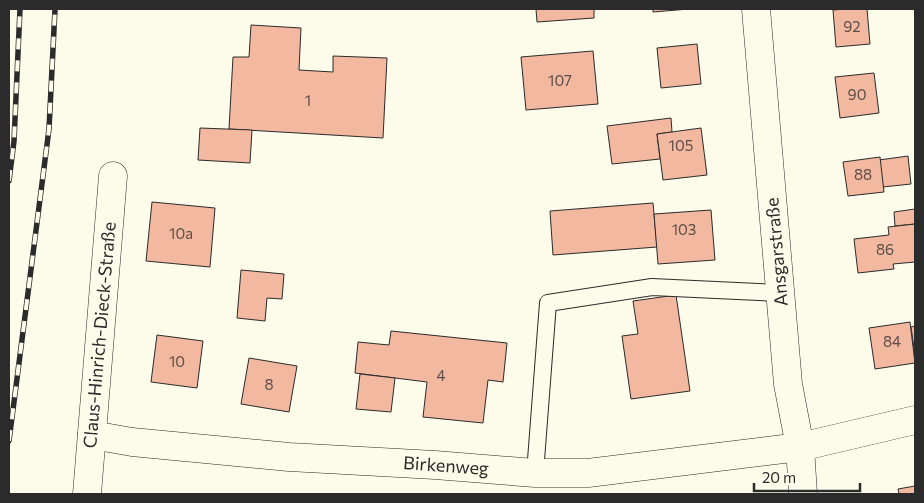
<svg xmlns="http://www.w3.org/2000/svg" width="924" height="503" font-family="Commissioner,sans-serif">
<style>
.building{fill:#f2b8a0;stroke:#2b2b2b}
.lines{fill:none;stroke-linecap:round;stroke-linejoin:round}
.lane-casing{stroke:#2b2b2b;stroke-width:18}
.street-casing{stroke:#2b2b2b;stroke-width:29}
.secondary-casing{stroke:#2b2b2b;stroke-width:29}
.lane{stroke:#fdfbea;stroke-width:16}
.street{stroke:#fdfbea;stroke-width:28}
.secondary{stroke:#fdfbea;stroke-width:28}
.rail-casing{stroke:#2b2b2b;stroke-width:5.5}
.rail{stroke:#fdfbea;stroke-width:4;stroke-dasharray:11;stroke-linecap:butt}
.labels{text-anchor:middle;stroke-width:4;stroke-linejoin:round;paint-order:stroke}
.number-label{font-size:15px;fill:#5d4e48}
.street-label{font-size:18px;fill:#2b2b2b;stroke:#fdfbea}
</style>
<rect width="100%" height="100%" fill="#fdfbea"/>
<g class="building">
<polygon points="536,9 594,9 594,18 537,22"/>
<polygon points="653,9 689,9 653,12"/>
<polygon points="846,9 867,9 870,44 836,47 833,10"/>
<polygon points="251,25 301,28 299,70 333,72 333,56 387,58 383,138 229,129 233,57 249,57"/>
<polygon points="697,44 701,84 661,88 657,48"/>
<polygon points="593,51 598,104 526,110 521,57"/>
<polygon points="874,73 879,113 840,118 835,77"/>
<polygon points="671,118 672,132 657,134 660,159 612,164 607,126"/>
<polygon points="200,128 252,130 250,163 198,160"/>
<polygon points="701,128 707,175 663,180 657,134"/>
<polygon points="908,156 911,184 883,187 879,160"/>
<polygon points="880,157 884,192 848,196 843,162"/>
<polygon points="152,202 215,208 210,267 146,261"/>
<polygon points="653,203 657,247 553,255 550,211"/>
<polygon points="915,209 915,224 895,226 894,212"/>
<polygon points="711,210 715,260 658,264 654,214"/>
<polygon points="915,224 915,262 893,264 894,269 858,273 854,239 889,235 888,227"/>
<polygon points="241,270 284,274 282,299 267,298 265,321 237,318"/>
<polygon points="676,295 690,391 631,399 622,336 638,334 633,301"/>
<polygon points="910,322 915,363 875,369 869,328"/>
<polygon points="915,326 915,355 911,327"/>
<polygon points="391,331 507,343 503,382 488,380 483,423 423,417 427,382 355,373 358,342 389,345"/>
<polygon points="157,335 203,341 197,388 151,382"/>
<polygon points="249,358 297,366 289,412 241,404"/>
<polygon points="360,374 395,378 391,412 356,409"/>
<polygon points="915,486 915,494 899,494 898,489"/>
</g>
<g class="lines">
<defs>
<polyline id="lane" points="535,473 548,303 652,287 780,293"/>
<g id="street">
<polyline points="92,435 132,442 289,457 435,465 535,473 588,473 800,447 915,420"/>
<polyline points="87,494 113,176"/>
</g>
<polyline id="secondary" points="756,9 788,384 800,447 803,494"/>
</defs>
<use href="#lane" class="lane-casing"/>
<use href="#street" class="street-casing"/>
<use href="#secondary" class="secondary-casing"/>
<use href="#lane" class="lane"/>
<use href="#street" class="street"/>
<use href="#secondary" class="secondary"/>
<defs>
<g id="rail">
<polyline points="9,181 14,141 20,9"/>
<polyline points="9,441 49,129 55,9"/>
</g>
</defs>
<use href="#rail" class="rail-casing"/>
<use href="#rail" class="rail"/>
</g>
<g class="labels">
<g class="number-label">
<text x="852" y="32">92</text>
<text x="560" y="86">107</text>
<text x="857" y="100">90</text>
<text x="308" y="106">1</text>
<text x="681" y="151">105</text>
<text x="863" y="180">88</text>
<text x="684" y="235">103</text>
<text x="181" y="239">10a</text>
<text x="885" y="255">86</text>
<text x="892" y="347">84</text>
<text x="177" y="367">10</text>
<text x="441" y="381">4</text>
<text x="269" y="390">8</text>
</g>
<g class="street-label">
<text transform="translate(777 252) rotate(-95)" y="6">Ansgarstraße</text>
<text transform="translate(100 335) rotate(-85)" y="6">Claus-Hinrich-Dieck-Straße</text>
<text transform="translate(446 466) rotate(4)" y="6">Birkenweg</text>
</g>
</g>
<rect width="924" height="503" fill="none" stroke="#2b2b2b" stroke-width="20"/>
<path d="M754 483v8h106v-8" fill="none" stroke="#2b2b2b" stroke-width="2.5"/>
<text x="762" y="483" font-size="15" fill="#2b2b2b" stroke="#fdfbea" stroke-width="4" paint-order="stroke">20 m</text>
</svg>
